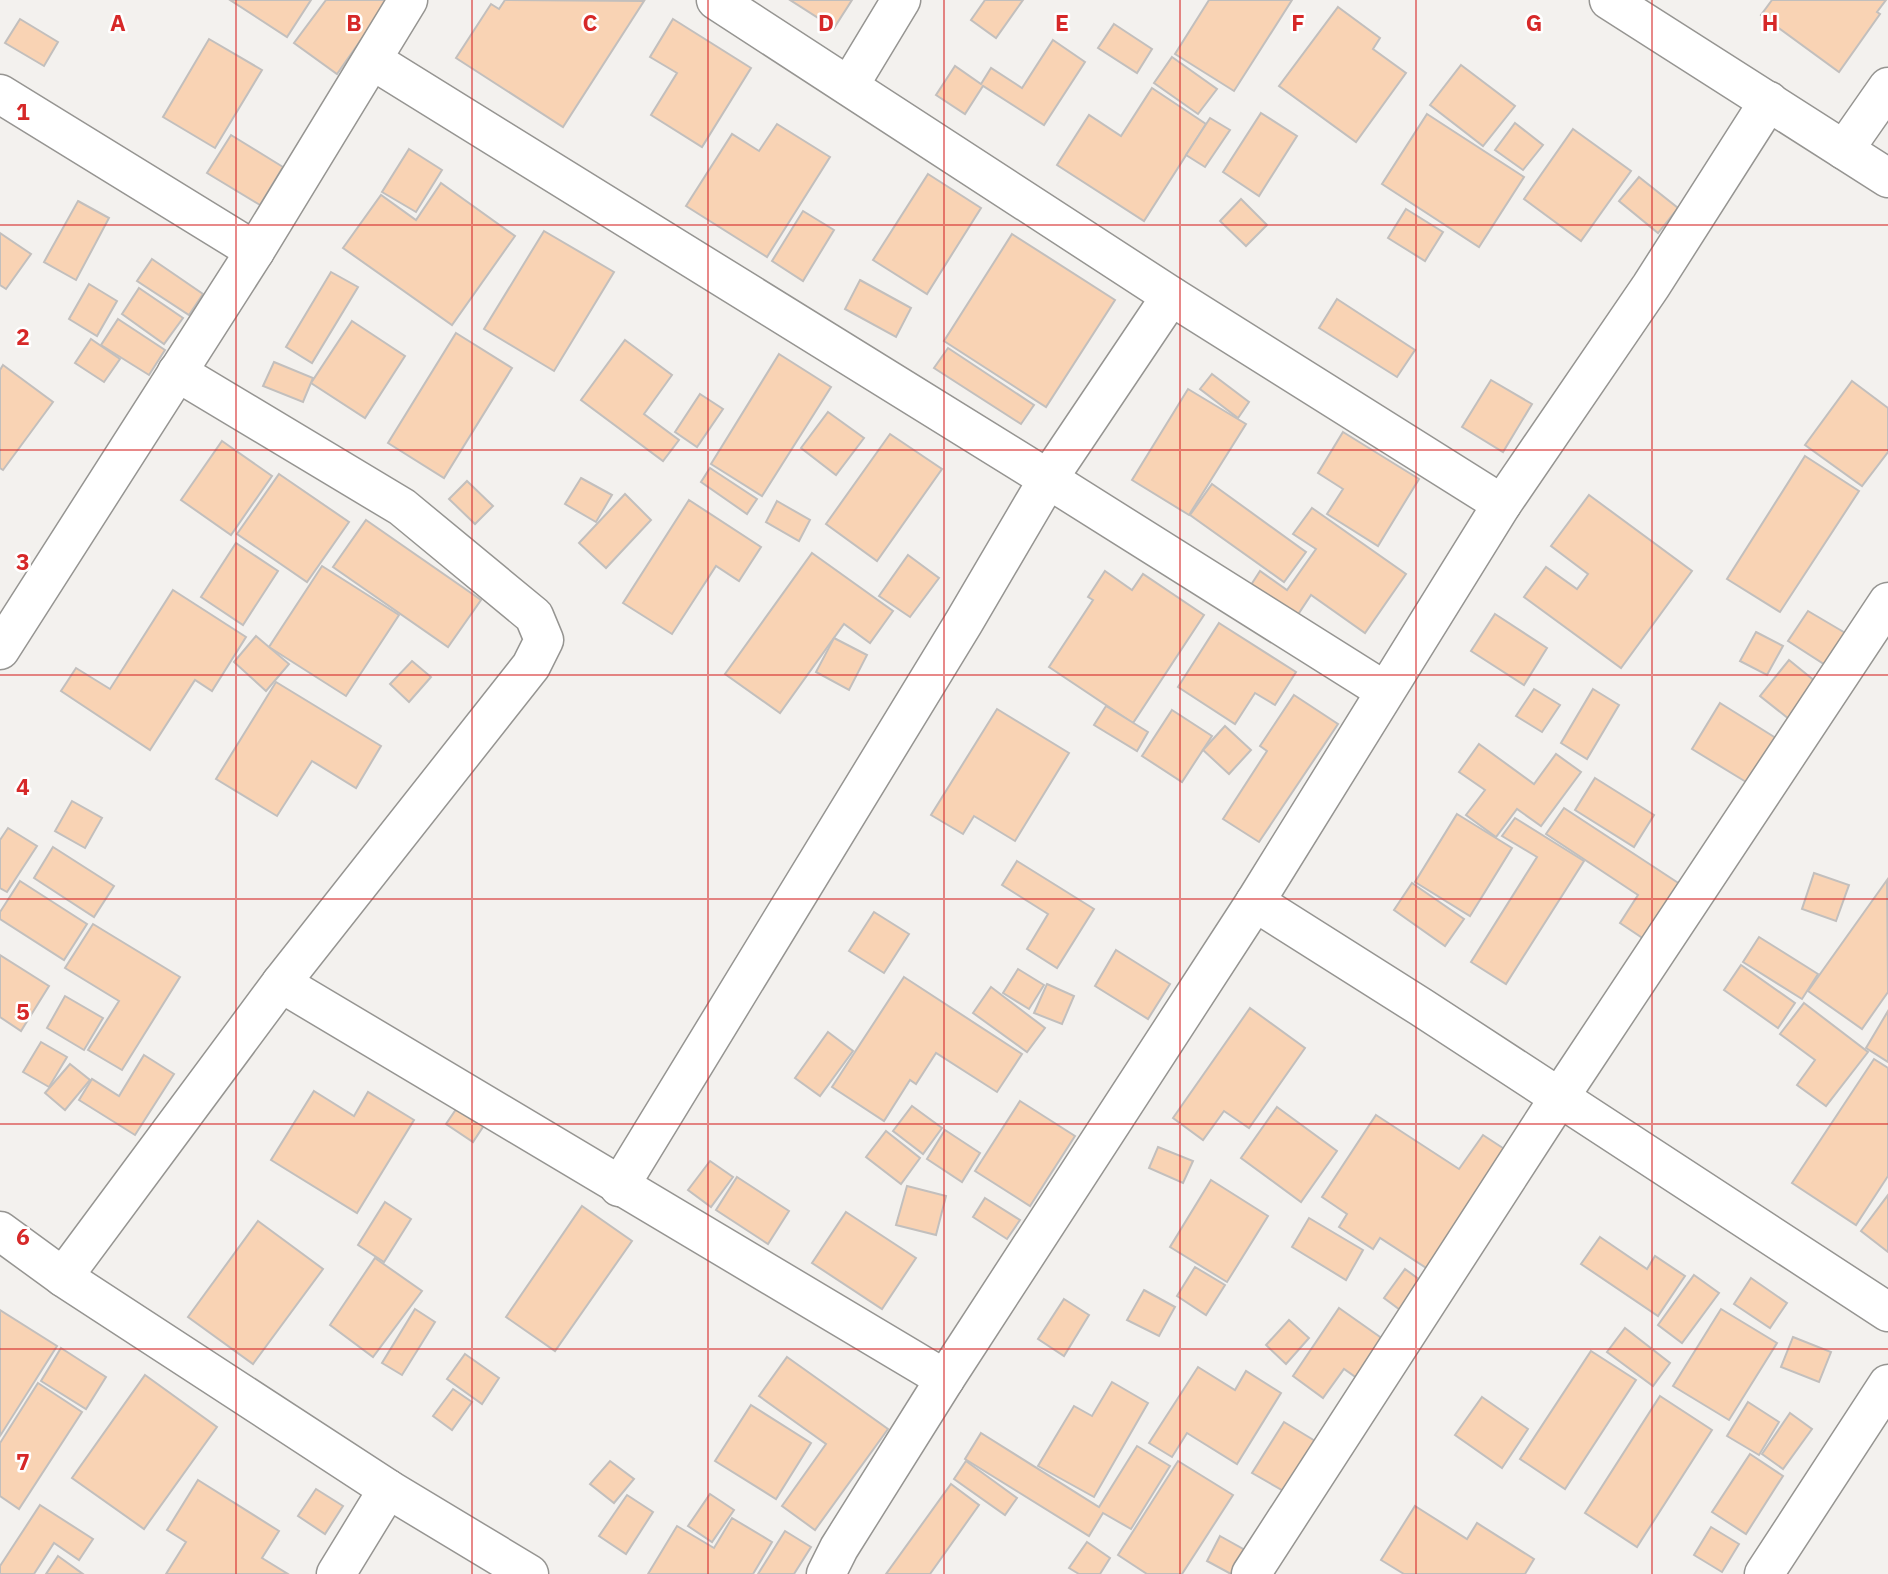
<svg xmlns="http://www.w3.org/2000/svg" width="1888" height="1574" font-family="'IBM Plex Sans',sans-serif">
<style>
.building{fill:#f9d3b4;stroke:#c2bfbd;stroke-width:2}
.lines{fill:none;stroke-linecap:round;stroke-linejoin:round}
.street-casing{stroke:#969592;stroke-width:41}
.street{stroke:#fff;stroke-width:38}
.grid{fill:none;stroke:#d62828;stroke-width:2;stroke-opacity:0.55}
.grid-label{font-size:23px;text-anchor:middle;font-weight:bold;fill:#d62828;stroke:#fff;stroke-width:5;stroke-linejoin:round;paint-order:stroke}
</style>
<rect width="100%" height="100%" fill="#f3f1ee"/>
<g class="building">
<polygon points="230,0 311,0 287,37"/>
<polygon points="326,0 389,0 337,74 294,43"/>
<polygon points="505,0 644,1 563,127 456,58 491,4 499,9"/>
<polygon points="790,0 852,0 834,28"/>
<polygon points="985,0 1023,0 996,38 971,20"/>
<polygon points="1209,0 1292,0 1234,91 1175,54"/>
<polygon points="1772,0 1886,0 1877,12 1880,14 1839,72 1761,15"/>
<polygon points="1338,7 1380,38 1373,49 1406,73 1356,142 1279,86"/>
<polygon points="20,19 58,42 44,66 5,43"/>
<polygon points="673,19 751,68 702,147 651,115 677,73 650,57"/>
<polygon points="1114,24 1152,49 1137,73 1098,48"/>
<polygon points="209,39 262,70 215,148 163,117"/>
<polygon points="1053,40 1085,62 1044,125 983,86 965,114 936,95 955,66 981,84 991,68 1022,88"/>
<polygon points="1172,57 1217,89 1198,114 1154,83"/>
<polygon points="1461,65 1515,106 1483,146 1430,105"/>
<polygon points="1152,88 1206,124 1144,221 1057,165 1089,115 1121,136"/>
<polygon points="1261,113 1297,136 1259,196 1223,172"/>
<polygon points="1427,114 1524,177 1479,247 1382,184"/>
<polygon points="1210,118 1230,130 1205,167 1186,155"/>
<polygon points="1515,123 1543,145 1523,170 1495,150"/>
<polygon points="777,124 830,157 767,257 686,206 732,134 759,151"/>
<polygon points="1573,129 1631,171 1581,241 1524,199"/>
<polygon points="231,135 283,167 260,205 207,173"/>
<polygon points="409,149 442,170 416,212 382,192"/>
<polygon points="928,174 981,208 927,294 873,260"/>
<polygon points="1639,177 1678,208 1658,233 1619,201"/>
<polygon points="441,183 515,236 452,325 343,248 381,195 416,220"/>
<polygon points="1241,199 1267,225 1246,246 1220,221"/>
<polygon points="78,201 109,218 76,280 44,262"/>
<polygon points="1406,209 1443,232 1425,261 1388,238"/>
<polygon points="803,211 834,230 803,281 772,261"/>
<polygon points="544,231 614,272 554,371 484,329"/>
<polygon points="0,233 31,254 6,289 0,285"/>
<polygon points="1012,234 1115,300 1046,407 944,341"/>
<polygon points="152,259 203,294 189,315 137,281"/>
<polygon points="331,272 358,287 312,363 286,347"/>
<polygon points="860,280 911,308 896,337 845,309"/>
<polygon points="89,284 117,301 97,336 69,319"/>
<polygon points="139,288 183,318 164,344 122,314"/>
<polygon points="1337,299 1415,350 1397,377 1319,328"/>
<polygon points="118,319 165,350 149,375 101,345"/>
<polygon points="352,321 405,356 365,418 311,383"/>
<polygon points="456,333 512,368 444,478 388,443"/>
<polygon points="91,339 120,359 104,382 75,363"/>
<polygon points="625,340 672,375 644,414 679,440 663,461 581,400"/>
<polygon points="948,348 1034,405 1021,424 934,368"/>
<polygon points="779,354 831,387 762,496 711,464"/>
<polygon points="274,362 313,378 303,402 263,386"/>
<polygon points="3,365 53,402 3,470 0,468 0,370"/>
<polygon points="1212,374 1249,402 1238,418 1200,389"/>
<polygon points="1491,380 1532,404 1503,452 1462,427"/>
<polygon points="1852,381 1888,408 1888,452 1862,486 1805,445"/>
<polygon points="1188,389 1246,424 1189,515 1132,480"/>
<polygon points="700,394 723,409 697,447 675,432"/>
<polygon points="828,412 864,438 836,475 801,448"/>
<polygon points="1343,432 1419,479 1378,546 1327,514 1343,489 1318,473"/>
<polygon points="890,434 942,469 877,561 826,524"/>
<polygon points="222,441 272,476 231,535 181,500"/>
<polygon points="1805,456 1859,491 1780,612 1727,579"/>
<polygon points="710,468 757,499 747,514 701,482"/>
<polygon points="279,474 349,522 307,582 237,534"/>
<polygon points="581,478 612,495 596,522 565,504"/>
<polygon points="467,481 493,506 475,524 449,499"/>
<polygon points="1212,484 1306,552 1284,582 1190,515"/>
<polygon points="625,494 651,520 606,568 579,543"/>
<polygon points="1589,495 1692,571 1621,668 1524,597 1546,567 1577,589 1588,574 1551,546"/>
<polygon points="689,500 761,547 739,581 716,566 672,634 623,603"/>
<polygon points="777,501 810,520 799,541 766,522"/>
<polygon points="1312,508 1406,574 1365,633 1311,595 1297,616 1251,585 1260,571 1287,590 1316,549 1293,534"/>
<polygon points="366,520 481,600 448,647 333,567"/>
<polygon points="236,543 278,571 243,625 201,597"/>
<polygon points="812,553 893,611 870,643 844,624 780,713 725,674"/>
<polygon points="908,555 939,578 910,617 879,596"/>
<polygon points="322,566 399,615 346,696 269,647"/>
<polygon points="1105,571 1132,590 1143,574 1204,615 1133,723 1049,667 1093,600 1088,597"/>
<polygon points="173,590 246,637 212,691 195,680 150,750 61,691 76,668 110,689"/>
<polygon points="1808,611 1847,634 1827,666 1788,641"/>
<polygon points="1495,614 1547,648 1524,685 1471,651"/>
<polygon points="1219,623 1296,672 1275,705 1255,693 1235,724 1178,687"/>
<polygon points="1756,632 1783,646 1767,675 1740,661"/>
<polygon points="256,636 289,664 266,691 234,662"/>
<polygon points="834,638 867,655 849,690 816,672"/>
<polygon points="1789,660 1816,682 1789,719 1760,696"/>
<polygon points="412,661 431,677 409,702 390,684"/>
<polygon points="276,682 381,746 356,788 312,761 277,816 216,779"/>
<polygon points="1534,689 1560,705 1542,732 1516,716"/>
<polygon points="1593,689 1619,705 1587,759 1561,743"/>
<polygon points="1294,695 1338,724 1259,842 1223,819 1267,751 1260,746"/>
<polygon points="1720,703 1779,740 1751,785 1692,749"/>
<polygon points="1106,706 1148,732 1137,751 1094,725"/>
<polygon points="997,709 1069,753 1015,841 974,816 963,834 931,815"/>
<polygon points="1172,710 1212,736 1182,782 1142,756"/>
<polygon points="1225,726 1251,750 1229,774 1203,750"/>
<polygon points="1479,744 1534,784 1556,754 1581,772 1541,826 1517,809 1496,837 1466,815 1485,790 1459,772"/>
<polygon points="1595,778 1654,815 1634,847 1575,810"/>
<polygon points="72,801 102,818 85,848 55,831"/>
<polygon points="1564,808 1689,890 1653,945 1620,923 1638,895 1546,834"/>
<polygon points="1457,814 1512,848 1470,916 1415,882"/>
<polygon points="1515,818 1584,861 1506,984 1471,962 1537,857 1502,836"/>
<polygon points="8,828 37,846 7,892 0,888 0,840"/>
<polygon points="53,847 114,886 94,917 34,878"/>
<polygon points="1017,861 1094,909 1057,968 1027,949 1048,914 1002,885"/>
<polygon points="1814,873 1849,885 1836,921 1802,909"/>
<polygon points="1887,880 1888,992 1862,1029 1808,991"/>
<polygon points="20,881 87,924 64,960 0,919 0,912"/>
<polygon points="1412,883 1464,919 1445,946 1394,910"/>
<polygon points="874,912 909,934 884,973 849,951"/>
<polygon points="93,924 180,977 122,1070 88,1050 119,1001 65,968"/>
<polygon points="1759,937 1818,974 1802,999 1743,962"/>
<polygon points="1116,950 1170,984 1148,1019 1095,986"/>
<polygon points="0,955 49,986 21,1031 0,1017"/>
<polygon points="1741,965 1795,1003 1778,1028 1724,990"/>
<polygon points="1018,969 1044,985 1029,1009 1003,993"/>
<polygon points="904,977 1022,1054 997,1092 936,1053 916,1084 910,1080 884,1121 832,1087"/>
<polygon points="1047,984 1074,996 1062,1024 1034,1013"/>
<polygon points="991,987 1045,1028 1027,1052 973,1013"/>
<polygon points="65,996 103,1018 84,1050 47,1028"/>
<polygon points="1804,1003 1868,1052 1826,1106 1797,1085 1815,1060 1780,1034"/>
<polygon points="1250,1008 1305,1048 1249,1128 1224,1111 1203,1140 1173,1118"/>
<polygon points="1888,1011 1888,1062 1866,1048"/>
<polygon points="828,1032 853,1051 820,1096 795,1078"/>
<polygon points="41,1042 67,1057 49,1087 23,1072"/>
<polygon points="144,1055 174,1074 135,1135 79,1100 92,1079 119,1096"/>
<polygon points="1874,1059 1888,1068 1888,1176 1856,1225 1792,1183"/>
<polygon points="70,1064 90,1080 65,1110 45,1093"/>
<polygon points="472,1086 498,1104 473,1142 446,1124"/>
<polygon points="314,1091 354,1116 368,1092 414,1120 357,1213 271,1160"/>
<polygon points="1020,1101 1075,1136 1030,1206 975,1171"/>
<polygon points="912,1106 942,1128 923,1154 893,1131"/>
<polygon points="1277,1107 1337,1151 1301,1202 1241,1158"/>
<polygon points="1376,1115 1459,1169 1483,1135 1515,1156 1437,1275 1380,1238 1373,1249 1339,1227 1347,1214 1322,1197"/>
<polygon points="945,1130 980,1153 962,1182 927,1159"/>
<polygon points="886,1131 920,1158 901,1184 866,1157"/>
<polygon points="1158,1147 1193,1161 1183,1183 1149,1168"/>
<polygon points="710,1161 733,1177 711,1207 688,1190"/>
<polygon points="737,1177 789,1211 768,1244 716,1210"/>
<polygon points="1211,1180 1268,1216 1227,1282 1170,1247"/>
<polygon points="907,1186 946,1196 936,1235 896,1225"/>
<polygon points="1888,1195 1888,1252 1861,1231"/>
<polygon points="985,1198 1020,1220 1007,1239 973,1217"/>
<polygon points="385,1202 411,1219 384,1262 358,1245"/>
<polygon points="582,1206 632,1241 555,1351 506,1317"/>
<polygon points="846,1212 916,1258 882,1309 812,1263"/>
<polygon points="1309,1218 1363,1250 1346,1280 1292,1247"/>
<polygon points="258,1221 323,1269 253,1364 188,1317"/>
<polygon points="1600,1237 1647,1269 1655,1256 1685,1276 1658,1316 1581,1264"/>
<polygon points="375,1258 422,1291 373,1357 330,1325"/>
<polygon points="1195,1267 1225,1285 1206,1315 1177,1296"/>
<polygon points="1405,1269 1432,1289 1411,1318 1384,1298"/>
<polygon points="1694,1275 1719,1293 1682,1343 1658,1325"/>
<polygon points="1751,1278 1787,1303 1770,1328 1734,1304"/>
<polygon points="1144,1290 1175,1307 1159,1336 1127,1320"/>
<polygon points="1064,1299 1089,1315 1064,1356 1038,1339"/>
<polygon points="1339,1308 1390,1344 1364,1383 1344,1369 1323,1398 1293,1376"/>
<polygon points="415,1309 435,1322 402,1375 382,1363"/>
<polygon points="1721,1309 1777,1343 1729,1420 1673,1386"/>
<polygon points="0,1310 57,1346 0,1436"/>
<polygon points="1289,1320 1309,1338 1286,1364 1266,1345"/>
<polygon points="1625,1328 1670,1363 1653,1386 1607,1352"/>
<polygon points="1793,1337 1831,1352 1819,1382 1781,1367"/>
<polygon points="61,1348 106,1377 86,1409 41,1381"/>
<polygon points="1591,1351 1636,1380 1565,1489 1520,1459"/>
<polygon points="465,1354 499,1378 482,1404 447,1379"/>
<polygon points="787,1357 888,1429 815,1530 782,1506 826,1444 759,1396"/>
<polygon points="1198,1367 1235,1390 1246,1371 1281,1393 1237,1464 1187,1433 1172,1457 1149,1443"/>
<polygon points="145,1375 217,1427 144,1529 72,1478"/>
<polygon points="1112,1382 1148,1403 1094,1497 1038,1466 1074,1406 1092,1416"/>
<polygon points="38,1383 82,1412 19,1509 0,1496 0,1443"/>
<polygon points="453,1389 472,1402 452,1430 433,1416"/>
<polygon points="1660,1396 1712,1430 1637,1547 1585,1513"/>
<polygon points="1482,1397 1528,1429 1502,1468 1455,1435"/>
<polygon points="1748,1402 1779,1422 1759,1455 1727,1436"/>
<polygon points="751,1405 811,1443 776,1499 715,1461"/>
<polygon points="1790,1413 1812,1429 1783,1469 1762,1454"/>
<polygon points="1284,1422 1325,1447 1294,1497 1252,1473"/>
<polygon points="981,1433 1099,1507 1137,1446 1170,1466 1131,1529 1103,1513 1089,1536 965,1459"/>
<polygon points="1750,1454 1783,1476 1746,1534 1712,1512"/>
<polygon points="610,1461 634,1479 614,1503 590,1484"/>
<polygon points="966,1461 1017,1498 1005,1515 954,1479"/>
<polygon points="1178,1461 1233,1495 1182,1574 1147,1574 1118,1555"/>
<polygon points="198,1480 279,1531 262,1558 288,1574 166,1574 186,1542 167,1530"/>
<polygon points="951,1484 979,1505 930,1574 886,1574"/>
<polygon points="316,1489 343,1506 325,1534 298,1516"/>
<polygon points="710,1494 734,1510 712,1542 688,1526"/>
<polygon points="627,1495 653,1512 626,1554 599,1536"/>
<polygon points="40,1505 93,1539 79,1560 54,1543 34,1574 0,1574 0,1566"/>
<polygon points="1415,1506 1467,1539 1477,1523 1534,1559 1525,1574 1404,1574 1381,1560"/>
<polygon points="732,1518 772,1542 753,1574 648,1574 677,1526 714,1548"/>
<polygon points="1711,1527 1739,1544 1722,1572 1694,1555"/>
<polygon points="785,1531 811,1547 794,1574 758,1574"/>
<polygon points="1220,1536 1252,1554 1242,1574 1231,1574 1207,1561"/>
<polygon points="1087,1542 1110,1558 1100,1574 1079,1574 1069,1568"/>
<polygon points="58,1556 83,1574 46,1574"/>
</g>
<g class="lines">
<defs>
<g id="street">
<polyline points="716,0 1171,296 1502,504"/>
<polyline points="1609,0 1888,178"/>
<polyline points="372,60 1048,479 1385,691"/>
<polyline points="849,86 901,0"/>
<polyline points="0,94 255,251"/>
<polyline points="1844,150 1888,87"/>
<polyline points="0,650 255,251 408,0"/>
<polyline points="1255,902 1421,1007 1888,1312"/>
<polyline points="281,983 945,1379"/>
<polyline points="619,1187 964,622 1048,479 1171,296"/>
<polyline points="0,1231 63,1277 388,1489 529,1574"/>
<polyline points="63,1277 281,983 531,666 544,640 534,616 402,507 177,372"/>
<polyline points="336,1574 388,1489"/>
<polyline points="826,1574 839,1548 945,1379 1255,902 1502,504 1651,286 1769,101"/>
<polyline points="1251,1574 1559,1098 1888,602"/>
<polyline points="1764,1574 1888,1384"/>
</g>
</defs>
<use href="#street" class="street-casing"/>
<use href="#street" class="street"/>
</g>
<path class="grid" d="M236,0v1574M472,0v1574M708,0v1574M944,0v1574M1180,0v1574M1416,0v1574M1652,0v1574M0,225h1888M0,450h1888M0,675h1888M0,899h1888M0,1124h1888M0,1349h1888"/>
<g class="grid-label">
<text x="118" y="31">A</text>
<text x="354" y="31">B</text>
<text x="590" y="31">C</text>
<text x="826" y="31">D</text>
<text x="1062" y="31">E</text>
<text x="1298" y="31">F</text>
<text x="1534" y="31">G</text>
<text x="1770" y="31">H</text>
<text x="23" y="120">1</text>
<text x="23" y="345">2</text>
<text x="23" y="570">3</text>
<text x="23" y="795">4</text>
<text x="23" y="1020">5</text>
<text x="23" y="1245">6</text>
<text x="23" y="1470">7</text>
</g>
</svg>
